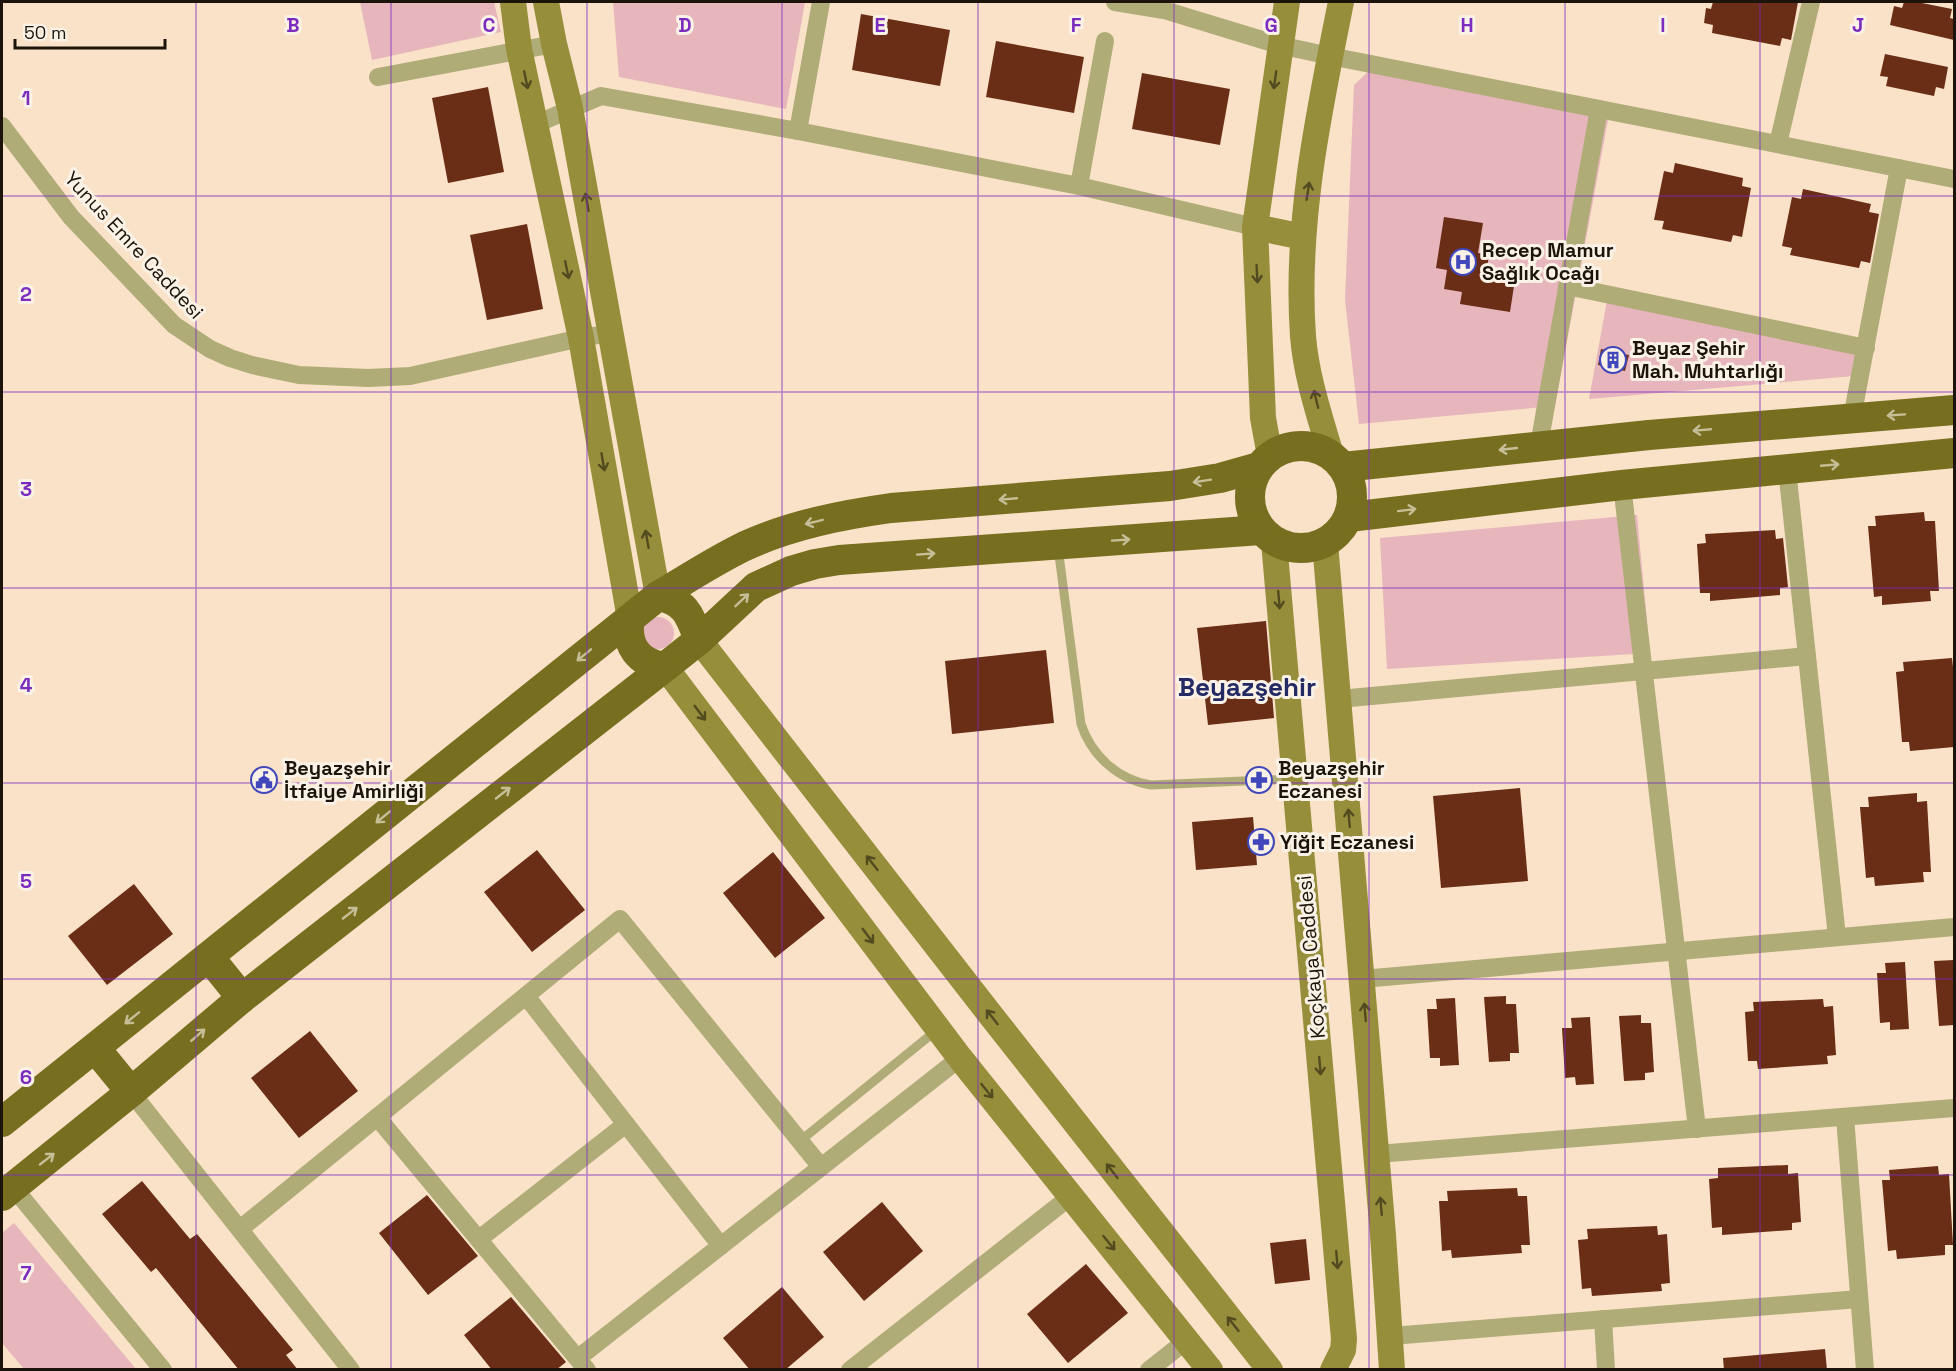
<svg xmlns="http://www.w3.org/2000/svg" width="1956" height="1371" font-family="'Space Grotesk',sans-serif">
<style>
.green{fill:#e7b5bc}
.building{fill:#6a2d16}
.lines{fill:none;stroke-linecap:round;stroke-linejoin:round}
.service{stroke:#b0ac78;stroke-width:9}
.minor{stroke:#b0ac78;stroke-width:18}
.secondary{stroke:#978e3b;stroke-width:26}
.trunk{stroke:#776f1f;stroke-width:30}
.oneway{stroke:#534b20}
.oneway2{stroke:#c6be97}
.grid{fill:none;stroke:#7b2cbf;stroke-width:1.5;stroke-opacity:0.55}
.labels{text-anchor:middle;stroke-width:6;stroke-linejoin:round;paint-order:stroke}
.street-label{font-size:20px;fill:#1c140a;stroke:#fbf2e7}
.poi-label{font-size:20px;font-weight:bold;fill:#1c140a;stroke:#fbf2e7;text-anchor:start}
.district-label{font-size:26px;font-weight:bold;fill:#242a63;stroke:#fbf2e7}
.grid-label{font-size:20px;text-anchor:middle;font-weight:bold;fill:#7b2cbf;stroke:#fbf2e7;stroke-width:6;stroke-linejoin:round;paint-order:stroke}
</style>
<rect width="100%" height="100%" fill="#f9e2c7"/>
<g class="green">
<polygon points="360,2 494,2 501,32 372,60"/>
<polygon points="613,2 805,2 786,109 619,77"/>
<polygon points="1369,71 1608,120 1555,406 1359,424 1345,300 1354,85"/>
<polygon points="1609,290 1873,343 1866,375 1589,399"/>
<polygon points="1637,515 1650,653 1387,669 1380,538"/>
<circle cx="658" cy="633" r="16"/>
<polygon points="14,1223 136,1369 24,1369 2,1343 2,1233"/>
</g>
<g class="building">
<polygon points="1713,2 1798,2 1791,40 1782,38 1780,46 1712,33 1713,25 1704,23 1706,8 1711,9"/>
<polygon points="1904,2 1917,2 1952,9 1950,18 1954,19 1954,40 1890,25 1894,6 1902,8"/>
<polygon points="861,14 950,30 940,86 852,70"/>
<polygon points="996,41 1084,57 1074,113 986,97"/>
<polygon points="1885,54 1948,67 1944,89 1936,87 1934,96 1886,86 1888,77 1880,76"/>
<polygon points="1142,73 1230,89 1220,145 1132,129"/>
<polygon points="488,87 504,172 448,183 432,98"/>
<polygon points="1675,163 1743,178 1742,186 1751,188 1742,237 1733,235 1731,242 1662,229 1664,221 1654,220 1664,171 1673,173"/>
<polygon points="1803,189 1871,204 1869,212 1879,214 1870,263 1861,261 1859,268 1790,255 1792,248 1782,246 1792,197 1801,199"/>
<polygon points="1444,217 1483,223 1478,253 1489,255 1487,268 1516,273 1510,312 1460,304 1462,292 1444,289 1447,270 1436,268"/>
<polygon points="527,224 543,309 487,320 470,235"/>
<polygon points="1601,349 1629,355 1625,371 1598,365"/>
<polygon points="1924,512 1925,521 1935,521 1939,591 1930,591 1931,601 1882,605 1882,596 1874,597 1868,526 1876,526 1875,516"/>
<polygon points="1775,530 1776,539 1783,538 1788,587 1780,588 1780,595 1710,601 1710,593 1700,593 1697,544 1706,543 1705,534"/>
<polygon points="1266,621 1274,718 1208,725 1197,628"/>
<polygon points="1046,650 1054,723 952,734 945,661"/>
<polygon points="1952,658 1953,667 1954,667 1954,747 1910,751 1909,742 1902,742 1896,672 1904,671 1903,662"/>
<polygon points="1520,788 1528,881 1441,888 1433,796"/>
<polygon points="1917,793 1917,802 1927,801 1931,872 1923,872 1924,882 1875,886 1874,877 1866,878 1860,807 1869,807 1868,797"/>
<polygon points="1253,817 1257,865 1196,870 1192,822"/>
<polygon points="537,850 585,910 532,952 484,892"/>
<polygon points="773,852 825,918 775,958 723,893"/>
<polygon points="134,884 173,934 107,985 68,936"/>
<polygon points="1954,960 1954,1025 1939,1026 1934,961"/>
<polygon points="1905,962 1909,1029 1890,1030 1890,1022 1880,1023 1877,973 1886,973 1885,963"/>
<polygon points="1506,996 1506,1004 1516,1004 1519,1053 1510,1053 1510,1061 1489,1062 1484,997"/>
<polygon points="1455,998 1459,1065 1440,1066 1440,1058 1430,1058 1427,1009 1437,1009 1436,999"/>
<polygon points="1823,999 1824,1007 1833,1006 1836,1055 1827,1056 1828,1064 1758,1069 1757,1061 1748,1061 1745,1012 1754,1011 1753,1002"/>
<polygon points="1641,1015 1641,1023 1651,1023 1654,1072 1645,1073 1645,1080 1624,1081 1619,1016"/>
<polygon points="1590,1017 1594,1084 1576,1085 1575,1077 1565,1078 1562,1028 1572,1028 1571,1018"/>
<polygon points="310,1031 358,1091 299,1138 251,1078"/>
<polygon points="1788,1165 1788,1174 1798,1173 1801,1222 1792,1223 1792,1230 1722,1235 1722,1227 1712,1228 1709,1179 1718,1178 1718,1168"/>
<polygon points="1938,1166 1939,1175 1949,1174 1953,1245 1945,1245 1945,1255 1897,1259 1896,1250 1888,1251 1882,1180 1890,1180 1889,1170"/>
<polygon points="142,1181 190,1239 197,1234 293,1350 286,1355 298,1370 239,1370 156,1268 151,1272 102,1214"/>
<polygon points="1517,1188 1518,1196 1527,1196 1530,1245 1521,1245 1522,1253 1452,1258 1451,1250 1442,1251 1439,1201 1448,1201 1447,1191"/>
<polygon points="427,1195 478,1256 428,1295 379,1233"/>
<polygon points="882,1202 923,1251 864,1301 823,1252"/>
<polygon points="1657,1226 1658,1235 1667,1234 1670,1283 1661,1284 1662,1291 1592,1296 1591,1288 1582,1289 1578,1240 1588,1239 1587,1229"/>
<polygon points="1306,1239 1310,1280 1275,1284 1270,1243"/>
<polygon points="1086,1264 1128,1313 1068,1363 1027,1314"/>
<polygon points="782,1287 824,1337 785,1370 750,1370 723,1338"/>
<polygon points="511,1297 566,1362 556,1370 492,1370 464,1335"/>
<polygon points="1825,1349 1827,1370 1724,1370 1723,1358"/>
</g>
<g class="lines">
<g class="service">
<path d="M1058,547l23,177c10,31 37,56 70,61l141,-6"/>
<polyline points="800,1141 938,1029"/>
</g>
<g class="minor">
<polyline points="1115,2 1164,10 1279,45 1330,56 1954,179"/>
<polyline points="378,77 554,44"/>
<polyline points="536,124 601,96 798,131 1079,186 1255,227"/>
<polyline points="2,126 71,217 174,325 210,349 230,358 252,365 299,375 368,378 410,376 581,338 610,333"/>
<polyline points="798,131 821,2"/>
<polyline points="1778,144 1811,2"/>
<polyline points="1079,186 1105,41"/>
<polyline points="1567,286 1866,348"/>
<polyline points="1852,418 1899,168"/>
<polyline points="1539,445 1599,109"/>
<polyline points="1787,469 1837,937"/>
<polyline points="1622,485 1697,1129"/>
<polyline points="1339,699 1807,656"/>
<polyline points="1362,979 1954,927"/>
<polyline points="526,996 721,1246"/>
<polyline points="131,1092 351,1370"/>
<polyline points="377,1117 587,1370"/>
<polyline points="1845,1117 1865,1370"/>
<polyline points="1377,1154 1954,1108"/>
<polyline points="13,1187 163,1370"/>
<polyline points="240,1229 620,919 821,1167"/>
<polyline points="479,1239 626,1124"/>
<polyline points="1603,1319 1606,1370"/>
<polyline points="1391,1336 1859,1299"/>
<polyline points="578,1358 960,1058"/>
<polyline points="850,1370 1071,1196"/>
<polyline points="1149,1370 1187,1340"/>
</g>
<g class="secondary">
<polyline points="513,2 519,49 581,338 630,619"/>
<polyline points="546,2 554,44 570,108 658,596"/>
<polyline points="1255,227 1303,237"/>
<path d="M1331,455c-11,-38 -25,-79 -28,-119 -8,-113 16,-225 38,-334"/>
<polyline points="1270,456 1263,418 1255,227 1287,2"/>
<polyline points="1274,542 1344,1339 1343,1350 1333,1370"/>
<polyline points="1325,543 1383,1235 1392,1370"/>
<polyline points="699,640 989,1013 1270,1370"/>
<polyline points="665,667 960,1058 1210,1370"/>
</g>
<g class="trunk">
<circle cx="1301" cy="497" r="51"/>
<polyline points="1343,467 1649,435 1954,410"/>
<polyline points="1349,517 1622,485 1954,453"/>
<path d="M658,596c28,5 32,20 41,44"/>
<path d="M630,619c-5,26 8,44 35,48l34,-27 57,-53 35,-16 24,-7 24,-4 422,-30"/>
<polyline points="209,957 242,998"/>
<polyline points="95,1048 131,1092"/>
<path d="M2,1122l656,-526c29,-17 56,-35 87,-50 46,-21 96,-31 146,-38l279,-22 50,-8 39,-11"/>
<polyline points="2,1196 131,1092 242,998 665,667"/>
</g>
</g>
<defs><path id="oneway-shaft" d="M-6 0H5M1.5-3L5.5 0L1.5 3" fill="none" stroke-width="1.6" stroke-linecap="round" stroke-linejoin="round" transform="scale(1.5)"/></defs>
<g class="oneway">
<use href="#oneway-shaft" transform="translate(526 80) rotate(78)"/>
<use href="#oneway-shaft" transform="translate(1275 80) rotate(98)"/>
<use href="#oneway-shaft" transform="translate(1308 191) rotate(-81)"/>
<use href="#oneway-shaft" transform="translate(587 202) rotate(-100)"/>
<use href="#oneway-shaft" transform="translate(567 270) rotate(78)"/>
<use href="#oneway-shaft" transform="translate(1257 274) rotate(87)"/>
<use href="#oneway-shaft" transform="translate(1316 399) rotate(-104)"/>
<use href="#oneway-shaft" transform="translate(603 462) rotate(80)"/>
<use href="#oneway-shaft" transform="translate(647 539) rotate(-100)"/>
<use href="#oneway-shaft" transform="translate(1279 600) rotate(85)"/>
<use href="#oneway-shaft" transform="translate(700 713) rotate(53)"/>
<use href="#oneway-shaft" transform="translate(1349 818) rotate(-95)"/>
<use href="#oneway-shaft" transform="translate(872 863) rotate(-128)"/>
<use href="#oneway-shaft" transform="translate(868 936) rotate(53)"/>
<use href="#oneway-shaft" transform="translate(1365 1012) rotate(-95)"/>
<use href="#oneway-shaft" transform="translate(992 1017) rotate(-128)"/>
<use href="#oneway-shaft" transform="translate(1320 1066) rotate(85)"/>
<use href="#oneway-shaft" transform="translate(987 1091) rotate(51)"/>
<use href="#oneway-shaft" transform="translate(1112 1171) rotate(-128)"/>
<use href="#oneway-shaft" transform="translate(1381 1206) rotate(-95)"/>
<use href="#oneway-shaft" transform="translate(1109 1243) rotate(51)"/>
<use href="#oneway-shaft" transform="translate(1337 1260) rotate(85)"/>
<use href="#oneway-shaft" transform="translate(1233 1324) rotate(-128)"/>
</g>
<g class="oneway2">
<use href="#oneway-shaft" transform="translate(1896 415) rotate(176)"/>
<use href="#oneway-shaft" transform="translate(1702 430) rotate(175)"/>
<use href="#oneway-shaft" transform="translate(1508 449) rotate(174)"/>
<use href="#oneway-shaft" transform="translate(1830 465) rotate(-5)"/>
<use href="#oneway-shaft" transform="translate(1202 481) rotate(171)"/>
<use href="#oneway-shaft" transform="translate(1008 499) rotate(175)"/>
<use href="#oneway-shaft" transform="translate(1407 510) rotate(-7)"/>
<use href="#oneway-shaft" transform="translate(814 522) rotate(166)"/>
<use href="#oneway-shaft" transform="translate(1121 540) rotate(-4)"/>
<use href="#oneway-shaft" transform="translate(926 554) rotate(-4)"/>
<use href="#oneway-shaft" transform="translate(742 600) rotate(-43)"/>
<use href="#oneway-shaft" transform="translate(584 655) rotate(141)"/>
<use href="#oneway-shaft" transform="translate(503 793) rotate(-38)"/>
<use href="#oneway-shaft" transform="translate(383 817) rotate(141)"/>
<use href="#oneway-shaft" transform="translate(350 913) rotate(-38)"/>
<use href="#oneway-shaft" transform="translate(132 1018) rotate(141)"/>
<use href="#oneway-shaft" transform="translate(198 1035) rotate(-41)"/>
<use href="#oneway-shaft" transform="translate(47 1159) rotate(-38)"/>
</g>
<path class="grid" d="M196,2v1368M391,2v1368M587,2v1368M782,2v1368M978,2v1368M1174,2v1368M1369,2v1368M1565,2v1368M1760,2v1368M2,196h1952M2,392h1952M2,588h1952M2,783h1952M2,979h1952M2,1175h1952"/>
<defs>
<symbol id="hospital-ring" viewBox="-11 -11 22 22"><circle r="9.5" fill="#fbf2e7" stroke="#4047bb" stroke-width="1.5"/><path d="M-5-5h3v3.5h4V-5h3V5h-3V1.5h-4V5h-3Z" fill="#4047bb"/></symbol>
<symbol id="building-ring" viewBox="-11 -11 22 22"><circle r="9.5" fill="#fbf2e7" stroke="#4047bb" stroke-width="1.5"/><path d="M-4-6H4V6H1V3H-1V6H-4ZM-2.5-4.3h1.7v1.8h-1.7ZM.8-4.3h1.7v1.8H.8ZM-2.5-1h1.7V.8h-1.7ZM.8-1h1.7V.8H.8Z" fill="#4047bb"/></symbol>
<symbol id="civic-ring" viewBox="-11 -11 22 22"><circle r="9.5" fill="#fbf2e7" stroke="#4047bb" stroke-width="1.5"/><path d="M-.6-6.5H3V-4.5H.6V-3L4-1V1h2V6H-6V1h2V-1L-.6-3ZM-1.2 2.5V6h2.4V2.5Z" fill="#4047bb"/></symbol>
<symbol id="pharmacy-ring" viewBox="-11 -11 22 22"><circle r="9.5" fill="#fbf2e7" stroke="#4047bb" stroke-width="1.5"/><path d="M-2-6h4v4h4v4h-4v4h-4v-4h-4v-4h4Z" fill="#4047bb"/></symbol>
</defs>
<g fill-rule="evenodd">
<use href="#hospital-ring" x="1448" y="247" width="30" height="30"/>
<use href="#building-ring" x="1598" y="345" width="30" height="30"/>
<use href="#civic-ring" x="249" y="765" width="30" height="30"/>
<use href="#pharmacy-ring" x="1244" y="765" width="30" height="30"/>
<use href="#pharmacy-ring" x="1246" y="827" width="30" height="30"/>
</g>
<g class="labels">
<g class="street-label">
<text transform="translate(134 245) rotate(47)" y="7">Yunus Emre Caddesi</text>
<text transform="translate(1311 957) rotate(-95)" y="7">Koçkaya Caddesi</text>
</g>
<g class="poi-label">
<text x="1482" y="257">Recep Mamur<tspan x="1482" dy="23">Sağlık Ocağı</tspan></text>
<text x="1632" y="355">Beyaz Şehir<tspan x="1632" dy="23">Mah. Muhtarlığı</tspan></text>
<text x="284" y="775">Beyazşehir<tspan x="284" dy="23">İtfaiye Amirliği</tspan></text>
<text x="1278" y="775">Beyazşehir<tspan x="1278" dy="23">Eczanesi</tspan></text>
<text x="1280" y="849">Yiğit Eczanesi</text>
</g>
<g class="district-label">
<text x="1247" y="696">Beyazşehir</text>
</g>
</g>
<g class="grid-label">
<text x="293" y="32">B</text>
<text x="489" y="32">C</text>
<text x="685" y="32">D</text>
<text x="880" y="32">E</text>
<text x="1076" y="32">F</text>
<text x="1271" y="32">G</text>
<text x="1467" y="32">H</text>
<text x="1663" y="32">I</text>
<text x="1858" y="32">J</text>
<text x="26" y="105">1</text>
<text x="26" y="301">2</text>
<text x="26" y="496">3</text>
<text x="26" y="692">4</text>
<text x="26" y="888">5</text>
<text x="26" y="1084">6</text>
<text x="26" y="1280">7</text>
</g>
<rect width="1956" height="1371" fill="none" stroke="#1c140a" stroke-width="6"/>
<path d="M15 39v9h150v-9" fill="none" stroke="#1c140a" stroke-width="3"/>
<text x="24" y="39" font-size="18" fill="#1c140a" stroke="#fbf2e7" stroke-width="4.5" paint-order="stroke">50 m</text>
</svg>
